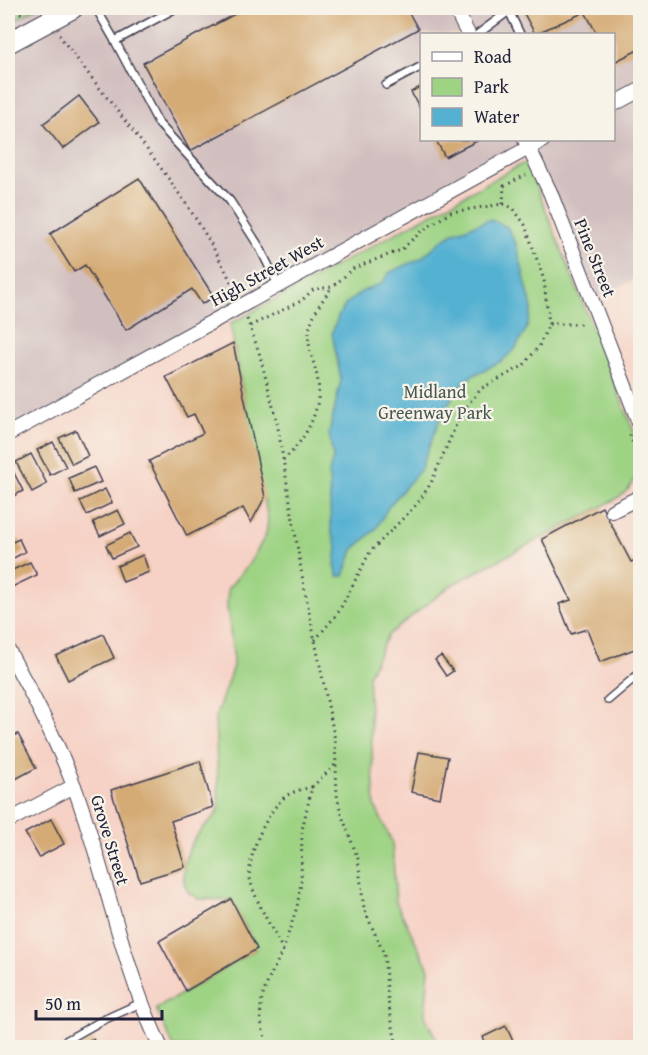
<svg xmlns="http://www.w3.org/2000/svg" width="648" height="1055" font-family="'Gentium Book Plus',serif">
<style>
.built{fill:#f6d1c5}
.industrial{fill:#d1bfbf;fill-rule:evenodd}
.green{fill:#9ed384;stroke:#607a60;stroke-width:1.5}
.water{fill:#54b1d2;stroke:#3b6a86;stroke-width:1.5}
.building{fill:#d4aa74}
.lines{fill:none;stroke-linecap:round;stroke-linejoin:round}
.lane-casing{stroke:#413e4f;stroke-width:10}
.street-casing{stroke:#413e4f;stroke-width:16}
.secondary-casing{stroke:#413e4f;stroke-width:22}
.path{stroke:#413e4f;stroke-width:3;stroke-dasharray:1.5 4.5;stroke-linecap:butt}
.lane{stroke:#fff;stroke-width:7}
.street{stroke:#fff;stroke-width:14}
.secondary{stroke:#fff;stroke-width:20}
.labels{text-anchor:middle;stroke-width:4.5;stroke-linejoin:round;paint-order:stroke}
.street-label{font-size:18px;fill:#22223b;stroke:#f7f3e8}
.park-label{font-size:18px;fill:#475751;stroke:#f7f3e8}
</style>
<rect width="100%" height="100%" fill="#f7f3e8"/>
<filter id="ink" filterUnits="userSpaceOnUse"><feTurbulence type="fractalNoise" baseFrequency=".0167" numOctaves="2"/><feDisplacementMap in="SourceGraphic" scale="12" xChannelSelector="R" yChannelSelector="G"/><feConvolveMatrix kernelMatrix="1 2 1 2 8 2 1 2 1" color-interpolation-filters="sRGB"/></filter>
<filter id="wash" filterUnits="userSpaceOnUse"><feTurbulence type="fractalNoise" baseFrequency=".008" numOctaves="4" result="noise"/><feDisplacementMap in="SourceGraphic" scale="24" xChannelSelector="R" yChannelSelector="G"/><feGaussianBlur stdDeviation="1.35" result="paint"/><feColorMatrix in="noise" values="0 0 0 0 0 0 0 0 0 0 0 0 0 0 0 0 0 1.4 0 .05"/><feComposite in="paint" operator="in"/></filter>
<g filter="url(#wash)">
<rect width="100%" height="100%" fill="#f3dcc1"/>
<polygon class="built" points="529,147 593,298 640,277 640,1047 8,1047 8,434"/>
<path class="industrial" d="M8,8h632v269l-47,22 -64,-152 -521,287zM422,34h192v106h-192z"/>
<g class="green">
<polygon points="8,8 36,8 8,24"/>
<path d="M527,163l113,284c0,23 -3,40 -24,52l-163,85 -65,51 -20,41 7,130 17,36 4,60 33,67 -4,47 15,31h-266l-18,-38 101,-60 -26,-49 -33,-1 -10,-7c-10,-18 -2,-42 10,-58 8,-10 17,-14 21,-26l-4,-89 18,-53v-13l-6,-46 1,-19 21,-24 17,-29 2,-15 -38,-196 292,-160z"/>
</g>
<polygon class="water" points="491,219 507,227 516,244 532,308 527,328 515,349 502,361 472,376 457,389 441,416 420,470 389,506 376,529 353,550 344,576 338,576 335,565 337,547 331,531 329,473 333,458 329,433 341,380 332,333 338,317 346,304 361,292 382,283 390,272 420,259 442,240 455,232"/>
<g id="blocks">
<g class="building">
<polygon points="246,8 406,8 418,29 190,151 143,63"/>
<polygon points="521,8 631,8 640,26 640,49 614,62 614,34 597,34 585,12 535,34"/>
<polygon points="422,86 422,112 411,92"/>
<polygon points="79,96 99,122 63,149 43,124"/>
<polygon points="436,140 479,140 445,157"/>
<polygon points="139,178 214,297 202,304 192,289 126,330 85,265 74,272 50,234"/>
<polygon points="233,343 265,497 251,523 243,508 187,536 149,461 203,433 194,414 187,417 166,377"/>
<polygon points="76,430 88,456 72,464 59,438"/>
<polygon points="53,442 66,467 50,475 37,450"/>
<polygon points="31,454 47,484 32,492 16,462"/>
<polygon points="10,465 23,491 8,499 8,466"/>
<polygon points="94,467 101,482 75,493 69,478"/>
<polygon points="105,489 112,503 87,515 80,501"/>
<polygon points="602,507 631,562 638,559 640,564 640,647 600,662 587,629 571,634 559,604 571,600 542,539"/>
<polygon points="118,510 125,524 100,536 93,522"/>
<polygon points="130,533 137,547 112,558 106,545"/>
<polygon points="19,539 25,552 8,561 8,544"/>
<polygon points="143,555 149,572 123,582 117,566"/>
<polygon points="30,562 37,575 12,587 8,572"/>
<polygon points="103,634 114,658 68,680 56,656"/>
<polygon points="441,656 453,671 446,676 435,660"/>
<polygon points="18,734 36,768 8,783 8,739"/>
<polygon points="419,752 448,757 440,798 411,792"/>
<polygon points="200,761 213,807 171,821 185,867 140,881 111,790"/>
<polygon points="51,819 64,844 39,857 25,833"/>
<polygon points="231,899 257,949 186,991 159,941"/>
<polygon points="506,1026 516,1048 488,1048 483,1037"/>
<polygon points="93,1039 98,1048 76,1048"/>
</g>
</g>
</g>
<g filter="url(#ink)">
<use href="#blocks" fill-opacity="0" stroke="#413e4f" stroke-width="1.5"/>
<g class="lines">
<defs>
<g id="lane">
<polyline points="96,8 115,41 176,8"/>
<polyline points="509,11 520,34"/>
<polyline points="478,34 509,11 510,8"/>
<polyline points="115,41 159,124 230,201 260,248 278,285"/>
<polyline points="386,85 422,66"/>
<polyline points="608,700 640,673"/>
<polyline points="53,1048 101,1021 143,1002"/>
</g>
<g id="street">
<polyline points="455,8 468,34"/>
<polyline points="614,104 640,90"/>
<polyline points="525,140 550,192 640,425"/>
<polyline points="8,434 543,140"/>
<polyline points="612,511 640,497"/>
<path d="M8,650c24,44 48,89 66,136 32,86 47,178 87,262"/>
<polyline points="8,821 74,786"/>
</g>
<polyline id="secondary" points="8,43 73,8"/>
</defs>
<use href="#lane" class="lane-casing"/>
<use href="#street" class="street-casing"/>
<use href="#secondary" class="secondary-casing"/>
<g class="path">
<polyline points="9,8 23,14"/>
<path d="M59,35c61,83 135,163 177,258"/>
<polyline points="503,204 504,186 526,175"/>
<polyline points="247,319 259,352 277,422 303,581 335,740 337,795 341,813 358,859 364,909 384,954 388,1001 397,1048"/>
<polyline points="549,324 585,324"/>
<path d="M250,326l51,-25 13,-12 18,-2c-10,14 -21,28 -23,45 -2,18 7,33 9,50 4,29 -14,60 -35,78"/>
<polyline points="630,435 640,464"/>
<polyline points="315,640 338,613 370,552 418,503 431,483 462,411 482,388 523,366 539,346 549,324 544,280 525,225 513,208 503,204 451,212 423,230 401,250 354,268 332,287"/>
<path d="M312,787c-9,2 -18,4 -26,9 -19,14 -42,64 -35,87 7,23 21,45 32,67l14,-43 4,-24 1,-53 10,-43 24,-23"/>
<path d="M269,1048c-18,-42 -4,-60 14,-98"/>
</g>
<use href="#lane" class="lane"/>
<use href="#street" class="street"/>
<use href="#secondary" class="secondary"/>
</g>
</g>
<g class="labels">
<g class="street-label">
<text transform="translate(595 258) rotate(68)" y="6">Pine Street</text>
<text transform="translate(267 271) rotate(-29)" y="6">High Street West</text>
<text transform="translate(110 840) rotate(73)" y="6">Grove Street</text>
</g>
<g class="park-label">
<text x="435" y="398">Midland<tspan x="435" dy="21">Greenway Park</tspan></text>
</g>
</g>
<rect width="648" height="1055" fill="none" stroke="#f7f3e8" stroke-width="30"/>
<rect x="420" y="33" width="195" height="108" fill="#f7f3e8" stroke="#a29fa3" stroke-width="1.5"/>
<rect x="432" y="52" width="30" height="9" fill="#ffffff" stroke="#a29fa3" stroke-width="1.5"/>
<text x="474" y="63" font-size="18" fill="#22223b">Road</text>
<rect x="432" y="78" width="30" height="18" fill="#9ed384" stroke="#a29fa3" stroke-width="1.5"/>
<text x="474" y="93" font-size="18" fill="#22223b">Park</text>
<rect x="432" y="108" width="30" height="18" fill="#54b1d2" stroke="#a29fa3" stroke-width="1.5"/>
<text x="474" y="123" font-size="18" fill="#22223b">Water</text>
<path d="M36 1010v9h126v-9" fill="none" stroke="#22223b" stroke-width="3"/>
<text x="45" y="1010" font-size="18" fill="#22223b" stroke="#f7f3e8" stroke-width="4.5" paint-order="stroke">50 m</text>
</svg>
